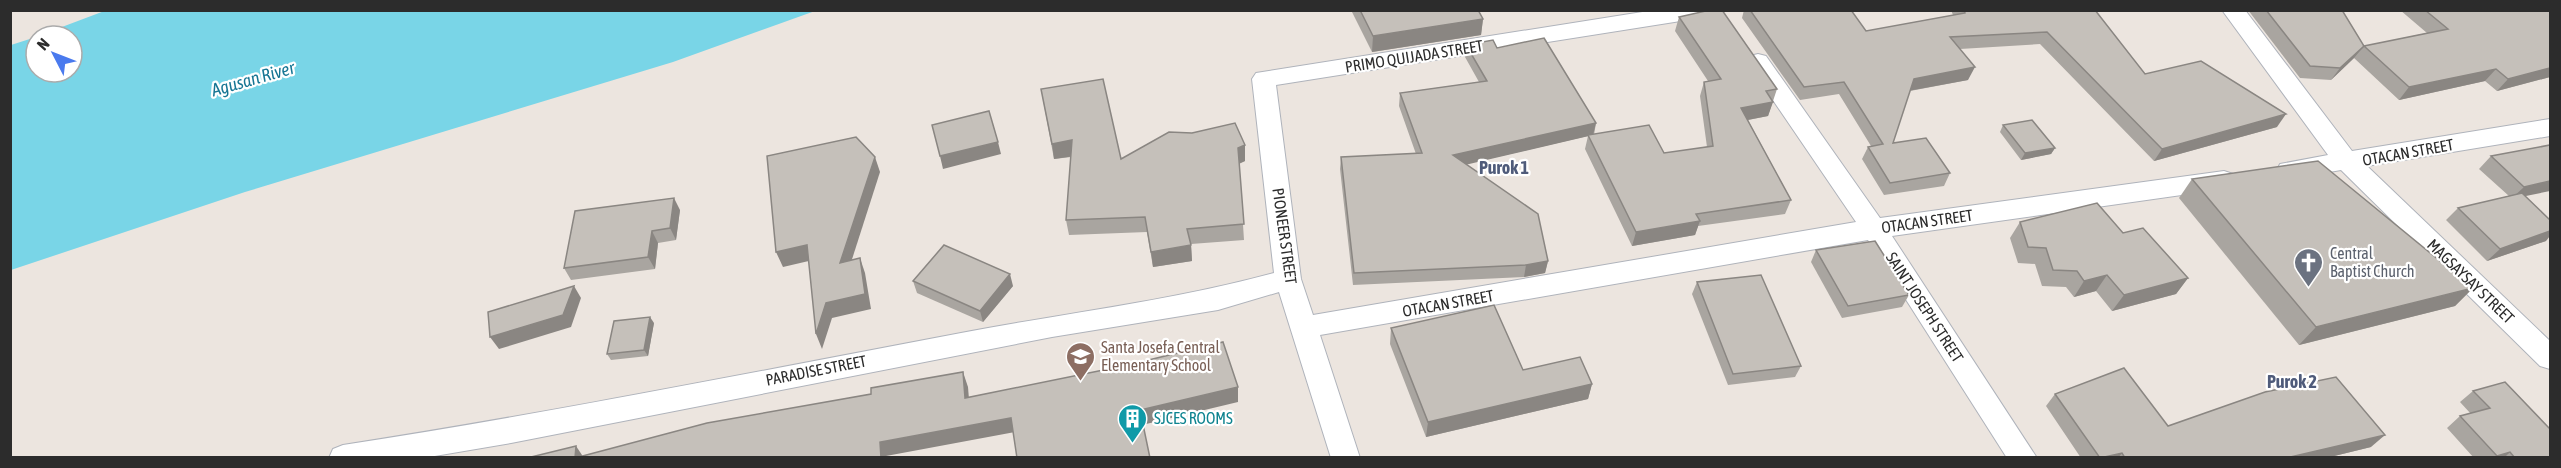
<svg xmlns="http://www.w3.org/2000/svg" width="2561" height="468" font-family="'Asap Condensed',sans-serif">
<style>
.water{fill:#79d5e7}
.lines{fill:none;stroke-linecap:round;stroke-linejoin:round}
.minor-casing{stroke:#afb3bb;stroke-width:2}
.minor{fill:#fff;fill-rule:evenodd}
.wall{fill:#a9a5a0}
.shaded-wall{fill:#8a8682}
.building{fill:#c5c0ba;stroke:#8a8682;stroke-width:1.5}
.labels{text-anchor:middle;stroke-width:4.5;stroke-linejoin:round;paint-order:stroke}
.street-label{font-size:16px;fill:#2c2c2c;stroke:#fff}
.worship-label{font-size:16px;fill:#5b616d;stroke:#fff;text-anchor:start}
.education-label{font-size:16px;fill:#785e54;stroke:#fff;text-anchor:start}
.culture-label{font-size:16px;fill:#0d838f;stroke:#fff;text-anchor:start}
.water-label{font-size:18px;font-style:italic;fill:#177694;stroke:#fff}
.neighbourhood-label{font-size:18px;font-weight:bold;fill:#4f5b7a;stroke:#fff}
</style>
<rect width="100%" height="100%" fill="#ece5df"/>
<polygon class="water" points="107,10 815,10 815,11 673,62 245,192 11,270 11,45 36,37 36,72 72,72 72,36 38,36"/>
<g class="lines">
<defs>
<g id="minor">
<path d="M1655,10h62l-3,5 -8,2 -430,68 25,194 12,36 543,-93 -109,-160 3,-6 8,-2 8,2 114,162 344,-47 9,3 3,6 -3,6 -9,3 -332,47 145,222h-30l-139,-218 -548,95 40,123h-29l-52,-166 -61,18 -166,27 -541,106 -88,15h-94l4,-9 10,-4c207,-32 412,-73 618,-112 104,-20 211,-32 313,-60l-22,-194 4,-6z"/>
<polygon points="2222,10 2245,10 2352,151 2550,119 2550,136 2367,166 2550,341 2550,369 2540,366 2341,170 2289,179 2280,176 2277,170 2280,164 2328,155"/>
</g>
</defs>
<use href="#minor" class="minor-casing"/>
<use href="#minor" class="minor"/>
</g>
<g class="wall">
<polygon points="1351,10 1478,10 1483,19 1481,35 1372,52"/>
<polygon points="1744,10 1851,10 1866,31 1953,15 1951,10 2095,10 2145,74 2277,127 2154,161 2040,44 1960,49 1968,80 1910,91 1893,143 1950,173 1944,186 1884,195 1862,159 1868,147 1871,146 1839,94 1800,100 1742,18"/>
<polygon points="2248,10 2342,10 2364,46 2427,33 2400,10 2550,10 2550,77 2497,91 2485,81 2399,100 2354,58 2331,80 2300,78"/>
<polygon points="1679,17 1777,89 1768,116 1748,120 1791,200 1785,214 1698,226 1695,235 1632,246 1585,149 1588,136 1466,164 1548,261 1545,273 1524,277 1353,285 1340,169 1341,157 1416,154 1399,106 1400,93 1479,82 1465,57 1466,45 1497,48 1596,123 1594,135 1664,153 1707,147 1700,96 1704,82 1708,81 1675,31"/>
<polygon points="1041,89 1121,159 1245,161 1239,164 1244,240 1191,244 1192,261 1153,267 1147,232 1069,235 1066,220 1071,157 1054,159"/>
<polygon points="2003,125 2055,148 2051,154 2021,160 2000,132"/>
<polygon points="2550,145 2525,196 2546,241 2487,261 2446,220 2458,208 2509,196 2479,169 2491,156"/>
<polygon points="2192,179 2473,288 2455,306 2299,345 2179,198"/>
<polygon points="680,210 676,240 658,243 655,269 571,280 564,268"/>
<polygon points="2020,222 2123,233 2188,278 2176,294 2112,311 2096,291 2074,297 2066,287 2042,286 2035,264 2018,263 2010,238"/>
<polygon points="1816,250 1909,295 1902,307 1842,318 1811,262"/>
<polygon points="913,281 1013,286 983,322 917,293"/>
<polygon points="1697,282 1801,366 1795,377 1728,385 1692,294"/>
<polygon points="654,323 648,356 611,360 607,354"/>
<polygon points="1391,328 1523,370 1592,384 1588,399 1426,437 1390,344"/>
<polygon points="2473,391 2550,458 2474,458 2447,428 2460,416 2471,414 2460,402"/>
<polygon points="2055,394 2168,426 2371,447 2326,458 2081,458 2046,406"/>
</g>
<g class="shaded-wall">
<polygon points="1483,19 1481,35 1372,52 1373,36"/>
<polygon points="2364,46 2354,58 2331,80 2340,68"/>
<polygon points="1975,67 1968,80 1908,91 1914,79"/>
<polygon points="2550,68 2550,77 2497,91 2508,79"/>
<polygon points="2496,69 2485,81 2399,100 2409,87"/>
<polygon points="1773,102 1768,116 1737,122 1741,108"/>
<polygon points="2286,114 2277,127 2154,161 2162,149"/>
<polygon points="1596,123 1593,135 1452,168 1453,155"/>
<polygon points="1072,140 1075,156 1054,159 1052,144"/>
<polygon points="998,142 1001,154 943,169 940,156"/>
<polygon points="1245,145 1245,161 1238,164 1238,148"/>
<polygon points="2055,148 2051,154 2021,160 2025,153"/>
<polygon points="875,157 880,172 846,278 840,263"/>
<polygon points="2550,181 2550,191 2511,199 2524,187"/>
<polygon points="674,198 680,210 676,240 670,228"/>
<polygon points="1700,221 1695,235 1632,246 1636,232"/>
<polygon points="652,231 658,243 655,269 648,257"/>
<polygon points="2550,231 2550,236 2546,241 2487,261 2500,249"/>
<polygon points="807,245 813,260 783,267 776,252"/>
<polygon points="1191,245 1192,261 1153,267 1151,252"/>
<polygon points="860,258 865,273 871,309 832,318 822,349 816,334 826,303"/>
<polygon points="1548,261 1545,273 1524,277 1526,265"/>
<polygon points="1010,274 1013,286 983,322 980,311"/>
<polygon points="2107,275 2096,291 2074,297 2084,281"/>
<polygon points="2188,278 2176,294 2112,311 2124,295"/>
<polygon points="574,286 581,298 571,327 499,349 490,337"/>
<polygon points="2473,288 2455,306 2299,345 2316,327"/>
<polygon points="650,317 654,323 648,356 644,350"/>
<polygon points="963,372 968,387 970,412 965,398"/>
<polygon points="1592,384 1588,399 1426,437 1428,422"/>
<polygon points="1238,387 1238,402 1142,425 1140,410"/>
<polygon points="1011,418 1015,432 886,456 886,458 881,458 880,442"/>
<polygon points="2385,435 2371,447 2326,458 2286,458"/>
<polygon points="576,446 584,458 575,458"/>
<polygon points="2510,452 2504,458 2494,458 2497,456"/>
<polygon points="2122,453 2118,458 2103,458"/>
</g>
<g class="building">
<polygon points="1360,10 1478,10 1483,19 1373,36"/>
<polygon points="1710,10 1722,10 1777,89 1766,91 1773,102 1741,108 1791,200 1696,214 1700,221 1636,232 1588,135 1649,125 1664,153 1713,146 1704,82 1721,79 1679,17"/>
<polygon points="1750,10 1851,10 1866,31 1965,13 1964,10 2095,10 2145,74 2201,61 2286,114 2162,149 2047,32 1950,37 1975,67 1914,79 1893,143 1926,138 1950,173 1890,183 1868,147 1883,144 1844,82 1804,87"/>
<polygon points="2266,10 2342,10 2364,46 2340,68 2310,66"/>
<polygon points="2425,10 2550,10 2550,68 2508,79 2496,69 2409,87 2364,46 2448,29"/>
<polygon points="1544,38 1596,123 1453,155 1538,214 1548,261 1526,265 1354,273 1341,157 1422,153 1400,93 1487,81 1466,45 1493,40 1497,48"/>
<polygon points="1103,79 1121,159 1169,132 1192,133 1235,123 1245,145 1238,148 1244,224 1187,229 1191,245 1151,252 1145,217 1066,220 1072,140 1052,144 1041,89"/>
<polygon points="989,111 998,142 940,156 932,125"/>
<polygon points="2032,120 2055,148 2025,153 2003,125"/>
<polygon points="856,137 875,157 840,263 860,258 865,294 826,303 816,334 807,245 776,252 767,156"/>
<polygon points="2550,145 2550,181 2524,187 2491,156"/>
<polygon points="2318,161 2473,288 2316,327 2192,179"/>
<polygon points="2522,193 2550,220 2550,231 2500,249 2458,208"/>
<polygon points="674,198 670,228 652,231 648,257 564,268 575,211"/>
<polygon points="2097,203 2123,233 2143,228 2188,278 2124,295 2107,275 2084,281 2077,271 2053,270 2046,248 2028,247 2020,222"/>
<polygon points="1875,241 1909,295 1848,306 1816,250"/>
<polygon points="944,245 1010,274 980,311 913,281"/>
<polygon points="1761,275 1801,366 1733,374 1697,282"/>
<polygon points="574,286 563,315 490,337 488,312"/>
<polygon points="1494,305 1523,370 1580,357 1592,384 1428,422 1391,328"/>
<polygon points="650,317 644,350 607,354 614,321"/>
<polygon points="1223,342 1238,387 1140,410 1150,458 1017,458 1011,418 880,442 881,458 575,458 707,423 871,394 871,388 963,372 965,398 1128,365"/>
<polygon points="2124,368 2168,426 2265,392 2336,377 2385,435 2286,458 2125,458 2122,453 2100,458 2055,394"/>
<polygon points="2505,382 2550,429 2550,458 2515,458 2510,452 2497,456 2460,416 2490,408 2473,391"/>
<polygon points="576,446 575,458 527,458"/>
</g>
<defs>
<symbol id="church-pin" viewBox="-11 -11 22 30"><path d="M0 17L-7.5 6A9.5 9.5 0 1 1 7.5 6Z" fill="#6b7280" stroke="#fff"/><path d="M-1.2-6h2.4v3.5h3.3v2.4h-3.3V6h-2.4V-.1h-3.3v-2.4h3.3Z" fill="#fff"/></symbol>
<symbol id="school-pin" viewBox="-11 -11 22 30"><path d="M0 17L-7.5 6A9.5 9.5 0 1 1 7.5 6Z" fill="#8d6e63" stroke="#fff"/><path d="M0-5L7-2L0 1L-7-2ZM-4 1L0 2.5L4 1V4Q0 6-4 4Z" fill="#fff"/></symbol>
<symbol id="building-pin" viewBox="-11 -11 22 30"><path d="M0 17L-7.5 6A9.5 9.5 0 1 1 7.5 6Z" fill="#0f9aa8" stroke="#fff"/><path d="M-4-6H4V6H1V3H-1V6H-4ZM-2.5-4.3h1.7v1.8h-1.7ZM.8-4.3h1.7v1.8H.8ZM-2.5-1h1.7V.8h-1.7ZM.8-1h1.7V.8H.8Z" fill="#fff"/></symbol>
</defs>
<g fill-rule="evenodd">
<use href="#church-pin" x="2292" y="246" width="33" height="45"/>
<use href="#school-pin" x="1064" y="340" width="33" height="45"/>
<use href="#building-pin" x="1116" y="402" width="33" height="45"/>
</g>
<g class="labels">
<g class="street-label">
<text transform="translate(1414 56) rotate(-9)" y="6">PRIMO QUIJADA STREET</text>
<text transform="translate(2408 152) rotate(-10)" y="6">OTACAN STREET</text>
<text transform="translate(1927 221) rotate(-8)" y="6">OTACAN STREET</text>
<text transform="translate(1285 236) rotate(82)" y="6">PIONEER STREET</text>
<text transform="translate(2471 281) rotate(44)" y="6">MAGSAYSAY STREET</text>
<text transform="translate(1448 303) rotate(-10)" y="6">OTACAN STREET</text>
<text transform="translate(1925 307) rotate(57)" y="6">SAINT JOSEPH STREET</text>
<text transform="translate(816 370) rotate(-11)" y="6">PARADISE STREET</text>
</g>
<g class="worship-label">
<text x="2330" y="259">Central<tspan x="2330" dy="18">Baptist Church</tspan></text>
</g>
<g class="education-label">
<text x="1101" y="353">Santa Josefa Central<tspan x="1101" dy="18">Elementary School</tspan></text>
</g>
<g class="culture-label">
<text x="1154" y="424">SJCES ROOMS</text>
</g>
<g class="water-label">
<text transform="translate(253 79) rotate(-16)" y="6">Agusan River</text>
</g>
<g class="neighbourhood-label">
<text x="1504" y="174">Purok 1</text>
<text x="2292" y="388">Purok 2</text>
</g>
</g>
<rect width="2561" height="468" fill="none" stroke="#2c2c2c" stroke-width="24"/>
<g transform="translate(54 54) rotate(312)"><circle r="28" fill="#ffffff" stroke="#ababab" stroke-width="1.5"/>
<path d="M0-4.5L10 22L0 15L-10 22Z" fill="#4a7aee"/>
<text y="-9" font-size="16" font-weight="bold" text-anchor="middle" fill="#2c2c2c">N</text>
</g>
</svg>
